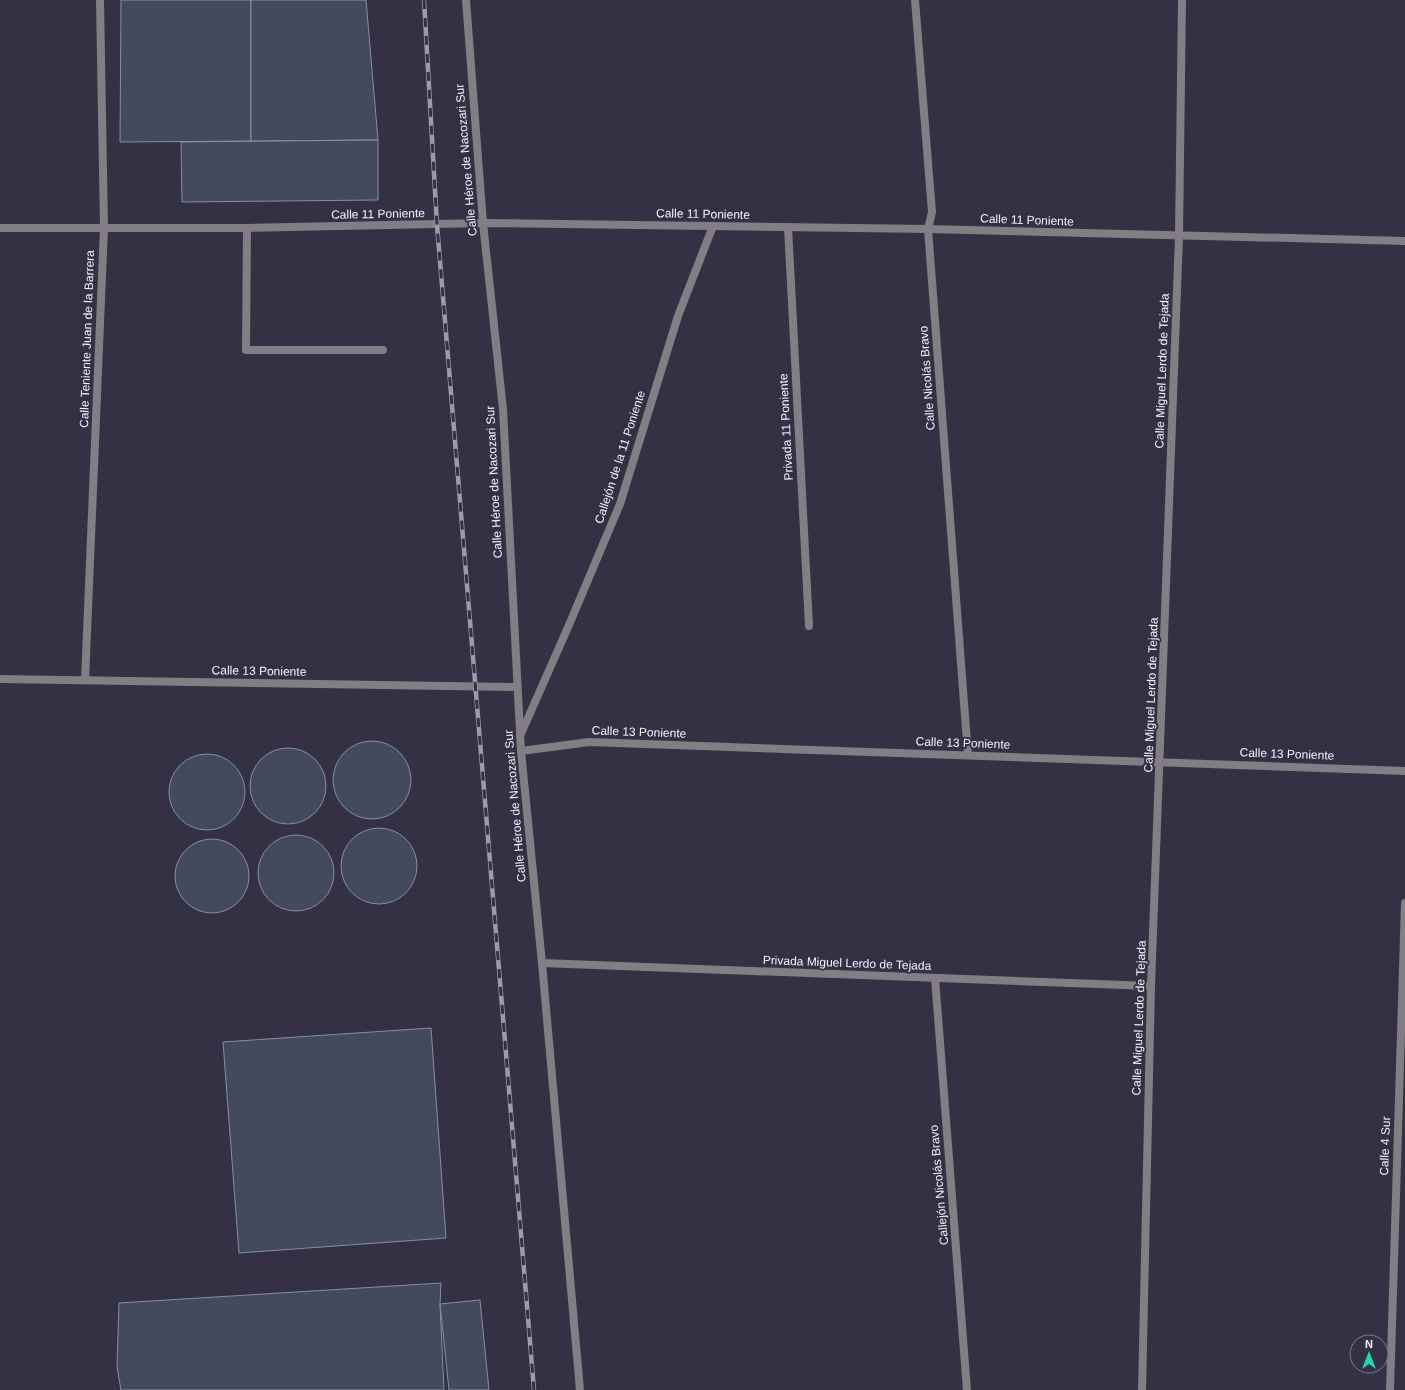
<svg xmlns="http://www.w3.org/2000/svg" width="1405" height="1390" font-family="Helvetica,sans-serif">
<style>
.building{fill:#424a5c;stroke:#878fa4}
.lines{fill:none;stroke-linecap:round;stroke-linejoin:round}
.service{stroke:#837d86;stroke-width:8}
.minor{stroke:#837d86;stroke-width:8}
.rail-casing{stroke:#9d9baa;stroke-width:4.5}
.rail{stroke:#333143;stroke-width:3;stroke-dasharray:9;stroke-linecap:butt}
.labels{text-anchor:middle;stroke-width:4;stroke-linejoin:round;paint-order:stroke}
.street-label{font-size:12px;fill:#f2f1fd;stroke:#333143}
</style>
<rect width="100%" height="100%" fill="#333143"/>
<g class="building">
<polygon points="121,0 251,0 251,141 120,142"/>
<polygon points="251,0 366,0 378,140 251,141"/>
<polygon points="378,140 378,200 182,202 181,142"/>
<circle cx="372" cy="780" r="39"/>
<circle cx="288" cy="786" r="38"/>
<circle cx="207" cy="792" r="38"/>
<circle cx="379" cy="866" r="38"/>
<circle cx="296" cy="873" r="38"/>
<circle cx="212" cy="876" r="37"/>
<polygon points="431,1028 446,1238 239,1253 223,1042"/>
<polygon points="441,1283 440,1304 444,1390 121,1390 117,1367 119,1303"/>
<polygon points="480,1300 489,1390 449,1390 440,1304"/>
</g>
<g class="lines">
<polyline class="service" points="520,736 569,625 620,504 678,316 713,226"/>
<g class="minor">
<polyline points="466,0 483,223 503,409 521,751 542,963 580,1390"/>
<polyline points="915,0 932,212 928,229 968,755"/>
<polyline points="788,227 809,626"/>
<polyline points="0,228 247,228 483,223 928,229 1405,241"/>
<polyline points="247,228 246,350 383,350"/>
<polyline points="0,679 517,687"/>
<polyline points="85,680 104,228 100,0"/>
<polyline points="521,751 589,742 1405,771"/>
<polyline points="542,963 1151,986"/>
<polyline points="935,978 967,1390"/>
<polyline points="1142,1390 1151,986 1179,236 1182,0"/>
<polyline points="1390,1390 1405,903"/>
</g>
<defs>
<polyline id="rail" points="424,0 437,225 534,1390"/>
</defs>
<use href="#rail" class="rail-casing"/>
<use href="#rail" class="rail"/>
</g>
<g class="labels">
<g class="street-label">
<text transform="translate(466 160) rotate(-95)" y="4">Calle Héroe de Nacozari Sur</text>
<text transform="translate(378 214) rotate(-1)" y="4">Calle 11 Poniente</text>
<text transform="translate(703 214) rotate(1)" y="4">Calle 11 Poniente</text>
<text transform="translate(1027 220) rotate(2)" y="4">Calle 11 Poniente</text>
<text transform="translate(87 339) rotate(-88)" y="4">Calle Teniente Juan de la Barrera</text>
<text transform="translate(1162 371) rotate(-88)" y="4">Calle Miguel Lerdo de Tejada</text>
<text transform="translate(927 378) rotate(-94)" y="4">Calle Nicolás Bravo</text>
<text transform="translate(786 427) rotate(-93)" y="4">Privada 11 Poniente</text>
<text transform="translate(620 457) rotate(-72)" y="4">Callejón de la 11 Poniente</text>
<text transform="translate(494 482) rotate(-93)" y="4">Calle Héroe de Nacozari Sur</text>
<text transform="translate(259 671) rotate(1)" y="4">Calle 13 Poniente</text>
<text transform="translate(1151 695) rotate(-88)" y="4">Calle Miguel Lerdo de Tejada</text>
<text transform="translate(639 732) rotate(2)" y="4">Calle 13 Poniente</text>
<text transform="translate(963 743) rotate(2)" y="4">Calle 13 Poniente</text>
<text transform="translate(1287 754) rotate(2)" y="4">Calle 13 Poniente</text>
<text transform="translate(515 806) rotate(-95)" y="4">Calle Héroe de Nacozari Sur</text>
<text transform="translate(847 963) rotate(2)" y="4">Privada Miguel Lerdo de Tejada</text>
<text transform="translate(1139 1018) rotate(-88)" y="4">Calle Miguel Lerdo de Tejada</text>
<text transform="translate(1385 1146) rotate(-88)" y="4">Calle 4 Sur</text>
<text transform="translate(939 1185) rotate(-95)" y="4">Callejón Nicolás Bravo</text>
</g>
</g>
<g transform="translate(1369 1354)"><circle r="19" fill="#333143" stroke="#7f7e8d"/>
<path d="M0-3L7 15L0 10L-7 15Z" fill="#21d5af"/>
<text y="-6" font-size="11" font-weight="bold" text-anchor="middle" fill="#f2f1fd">N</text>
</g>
</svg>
